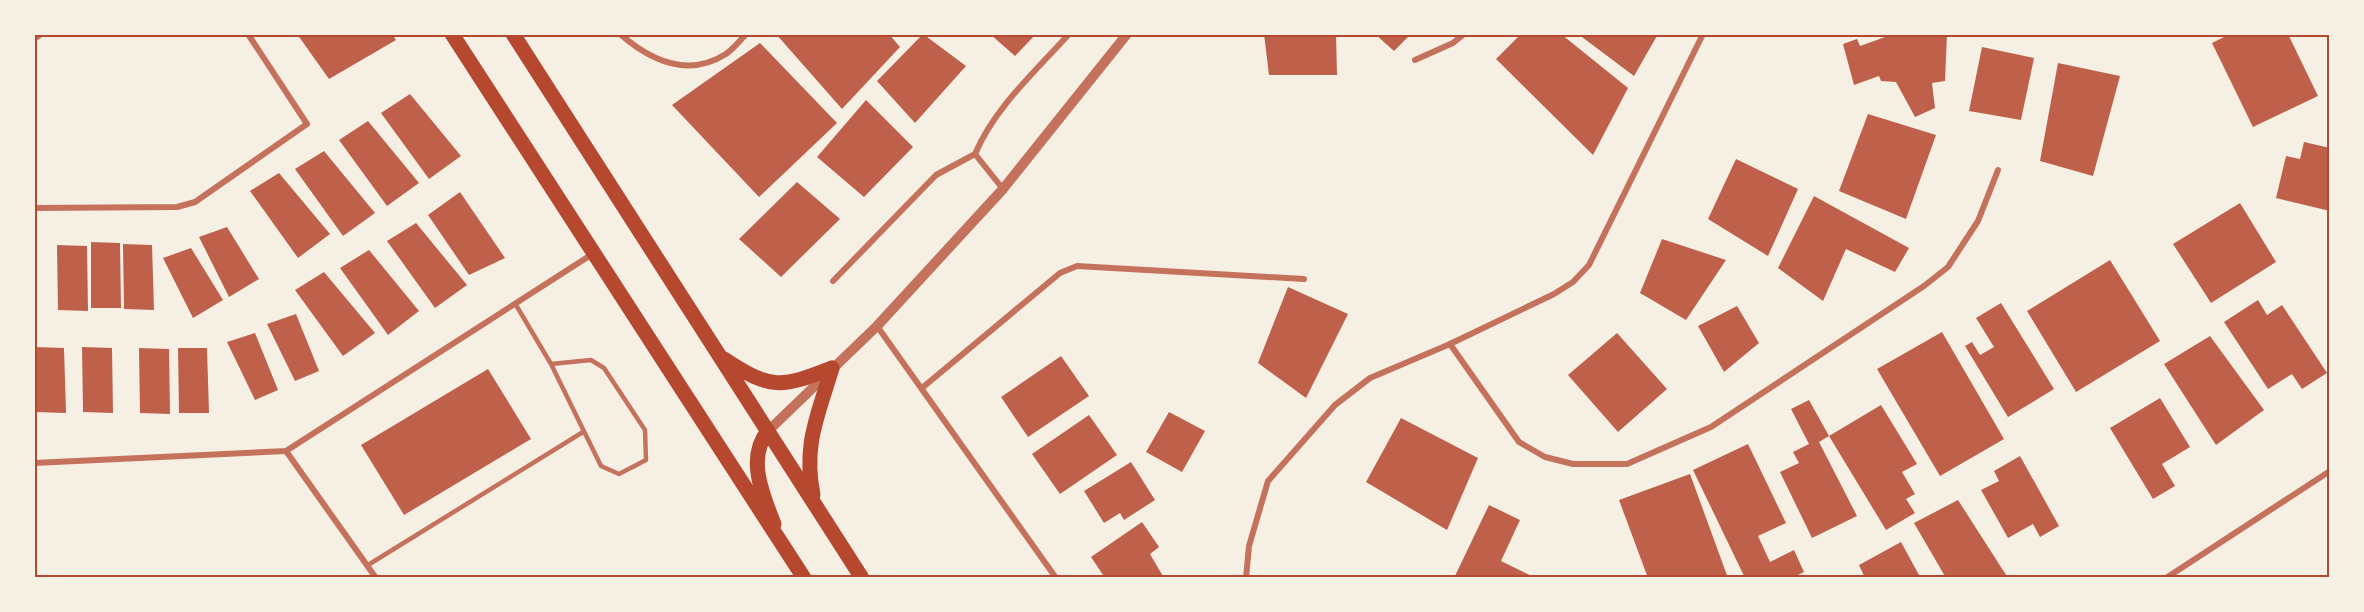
<svg xmlns="http://www.w3.org/2000/svg" width="2364" height="612" font-family="'Titillium Web',sans-serif">
<style>
.building{fill:#bf614a}
.lines{fill:none;stroke-linecap:round;stroke-linejoin:round}
.service{stroke:#c5725c;stroke-width:4.5}
.minor{stroke:#c5725c;stroke-width:6}
.tertiary{stroke:#c5725c;stroke-width:10}
.primary{stroke:#b5482f;stroke-width:15}
.neatline{fill:none;stroke:#b5482f;stroke-width:2}
</style>
<rect width="100%" height="100%" fill="#f6efe4"/>
<g class="building">
<polygon points="297,34 392,34 396,40 329,79"/>
<polygon points="776,34 889,34 900,47 842,109"/>
<polygon points="923,34 966,66 915,123 877,81"/>
<polygon points="990,34 1036,34 1015,56"/>
<polygon points="1264,34 1336,34 1337,75 1269,75"/>
<polygon points="1375,34 1411,34 1394,51"/>
<polygon points="1521,34 1561,34 1628,88 1593,155 1496,59"/>
<polygon points="1578,34 1658,34 1634,76"/>
<polygon points="1887,34 1947,34 1945,81 1932,83 1935,108 1915,117 1896,82 1881,81 1879,76 1854,85 1843,44 1857,39 1860,46 1888,36"/>
<polygon points="2230,34 2288,34 2318,96 2253,127 2212,43"/>
<polygon points="760,43 837,123 759,197 672,105"/>
<polygon points="1982,47 2034,58 2021,120 1969,111"/>
<polygon points="2058,63 2120,76 2093,176 2040,161"/>
<polygon points="410,94 461,156 429,179 381,113"/>
<polygon points="866,100 913,147 864,197 817,157"/>
<polygon points="1868,114 1936,135 1906,219 1839,191"/>
<polygon points="368,121 419,183 387,206 339,140"/>
<polygon points="2304,142 2330,148 2330,211 2276,198 2286,156 2300,159"/>
<polygon points="324,151 375,213 343,236 295,169"/>
<polygon points="1736,159 1798,189 1768,256 1708,219"/>
<polygon points="279,173 330,234 298,258 250,191"/>
<polygon points="797,182 840,219 781,277 739,239"/>
<polygon points="460,192 505,258 469,275 428,215"/>
<polygon points="1814,196 1909,248 1895,272 1846,249 1823,301 1778,268"/>
<polygon points="2240,203 2276,262 2211,303 2173,244"/>
<polygon points="416,223 467,285 435,308 387,241"/>
<polygon points="227,227 259,279 229,297 199,237"/>
<polygon points="1662,239 1726,260 1686,320 1640,293"/>
<polygon points="91,242 120,243 121,308 91,308"/>
<polygon points="123,244 152,245 154,310 124,309"/>
<polygon points="57,245 87,246 88,311 58,310"/>
<polygon points="191,248 223,300 193,318 163,258"/>
<polygon points="369,250 419,311 388,335 340,268"/>
<polygon points="2110,260 2160,341 2076,392 2027,311"/>
<polygon points="324,272 375,333 343,356 295,290"/>
<polygon points="1288,287 1348,314 1306,398 1258,363"/>
<polygon points="2258,300 2267,315 2282,305 2327,373 2302,389 2292,374 2268,389 2224,322"/>
<polygon points="2001,303 2054,389 2008,417 1965,346 1972,342 1980,355 1994,347 1976,318"/>
<polygon points="1737,306 1759,343 1724,372 1698,326"/>
<polygon points="296,314 319,371 295,381 267,324"/>
<polygon points="1942,332 2004,439 1940,476 1877,369"/>
<polygon points="255,333 278,390 255,400 227,342"/>
<polygon points="1617,333 1667,389 1618,432 1568,375"/>
<polygon points="2210,336 2264,410 2216,445 2164,364"/>
<polygon points="35,347 64,348 66,413 35,412"/>
<polygon points="82,347 112,348 113,413 83,412"/>
<polygon points="139,348 169,349 170,414 140,413"/>
<polygon points="178,348 207,348 209,413 179,413"/>
<polygon points="1061,356 1089,396 1028,437 1001,397"/>
<polygon points="488,369 531,439 404,515 361,445"/>
<polygon points="2160,398 2190,447 2162,464 2175,486 2153,499 2110,428"/>
<polygon points="1809,400 1829,436 1819,442 1857,516 1812,538 1780,472 1799,463 1793,452 1809,444 1791,409"/>
<polygon points="1881,405 1917,464 1902,472 1915,494 1906,499 1915,513 1886,530 1829,436"/>
<polygon points="1169,412 1205,431 1182,472 1146,452"/>
<polygon points="1089,415 1117,455 1060,494 1032,454"/>
<polygon points="1401,418 1478,458 1447,530 1366,482"/>
<polygon points="1748,444 1786,523 1758,536 1770,562 1794,550 1804,572 1792,578 1745,578 1693,470"/>
<polygon points="2020,456 2059,526 2040,537 2033,524 2008,538 1981,490 1999,481 1994,471"/>
<polygon points="1131,462 1155,500 1124,520 1120,513 1104,523 1084,491"/>
<polygon points="1690,474 1728,578 1648,578 1619,500"/>
<polygon points="1958,500 2008,578 1946,578 1914,523"/>
<polygon points="1489,505 1520,520 1501,561 1536,578 1454,578"/>
<polygon points="1142,522 1159,547 1150,554 1164,578 1105,578 1091,557"/>
<polygon points="1901,542 1919,575 1914,578 1865,578 1859,565"/>
</g>
<g class="lines">
<g class="service">
<polyline points="516,305 551,364 601,466 619,474 646,460 645,430 604,368 591,360 551,364"/>
<polyline points="368,565 583,432"/>
</g>
<g class="minor">
<path d="M620,34c31,27 68,44 106,20 7,-5 14,-13 20,-20"/>
<polyline points="34,39 41,34"/>
<polyline points="1415,60 1453,43 1464,34"/>
<path d="M975,154c20,-47 60,-82 94,-120"/>
<polyline points="34,208 177,207 195,202 307,124 248,34"/>
<polyline points="833,281 936,175 975,154 1003,189"/>
<polyline points="877,326 1056,578"/>
<polyline points="1450,344 1519,442 1545,457 1573,464 1627,464 1711,427 1924,286 1948,267 1978,221 1998,170"/>
<polyline points="922,388 1060,273 1077,266 1304,279"/>
<polyline points="286,451 376,578"/>
<polyline points="34,463 286,451 594,253"/>
<polyline points="1246,578 1249,546 1268,481 1335,405 1370,378 1450,344 1554,294 1573,282 1589,265 1703,34"/>
<polyline points="2166,578 2330,471"/>
</g>
<polyline class="tertiary" points="768,431 877,326 1003,189 1127,34"/>
<g class="primary">
<polyline points="452,34 804,578"/>
<polyline points="513,34 862,578"/>
<path d="M724,359c47,31 57,29 108,9"/>
<path d="M768,431c-22,27 -5,65 6,93"/>
<path d="M813,495c-10,-51 5,-79 19,-127"/>
</g>
</g>
<rect width="2364" height="612" fill="none" stroke="#f6efe4" stroke-width="72"/>
<rect x="36" y="36" width="2292" height="540" class="neatline"/>
</svg>
